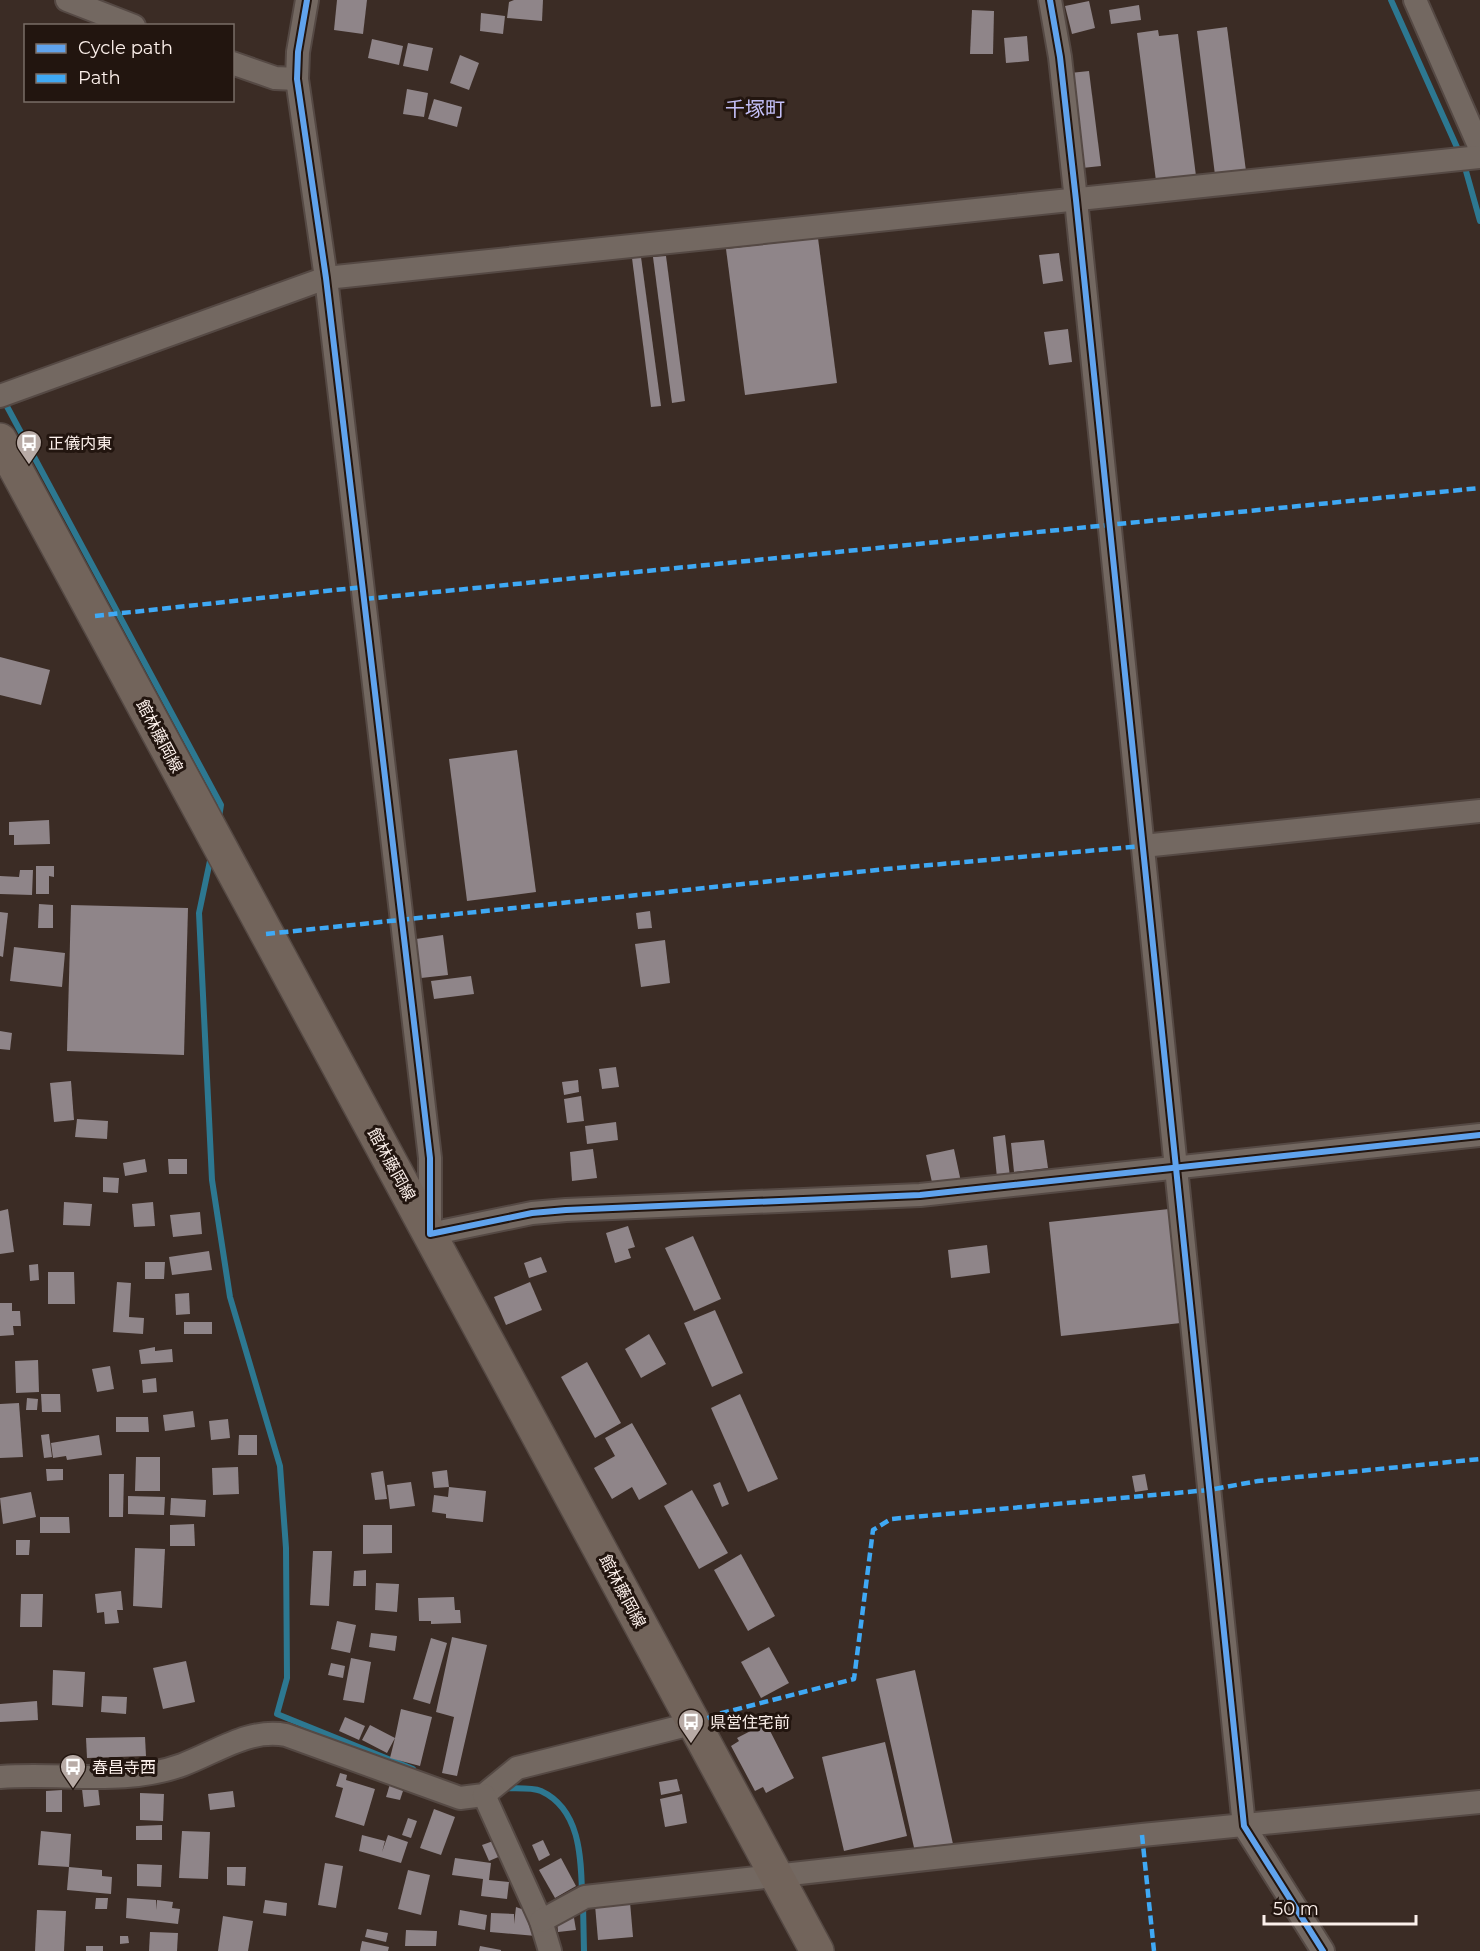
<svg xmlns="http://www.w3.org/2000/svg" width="1480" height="1951" font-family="Montserrat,'Noto Sans JP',sans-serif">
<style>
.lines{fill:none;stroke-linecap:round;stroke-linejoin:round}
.stream{stroke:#2d7891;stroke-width:6}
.building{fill:#8f8589}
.minor-casing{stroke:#554944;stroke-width:26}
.primary-casing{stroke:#554944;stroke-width:36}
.minor{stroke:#736861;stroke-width:22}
.primary{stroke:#72645b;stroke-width:33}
.quiet{stroke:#3fa9f5;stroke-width:4.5;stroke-dasharray:9 4.5;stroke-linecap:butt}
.cycleway-casing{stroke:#22150f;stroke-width:10}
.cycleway{stroke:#60a3ed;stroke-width:6}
.labels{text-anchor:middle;stroke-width:6;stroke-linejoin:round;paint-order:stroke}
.poi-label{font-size:16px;fill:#fcf0eb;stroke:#22150f;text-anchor:start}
.street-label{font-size:16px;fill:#fcf0eb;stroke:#22150f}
.quarter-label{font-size:20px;fill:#c4c0f9;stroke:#22150f}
</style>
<rect width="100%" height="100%" fill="#3b2c25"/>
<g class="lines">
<g class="stream">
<polyline points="1391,0 1460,154"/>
<polyline points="1464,164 1480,221"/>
<polyline points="3,399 221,805 219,817"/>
<polyline points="211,856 199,913 212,1180 230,1297 280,1466 286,1548 287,1678 277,1714 413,1769"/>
<path d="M503,1788c11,1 28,-1 38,3 39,18 40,66 41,102"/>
<polyline points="583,1904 584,1951"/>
</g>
</g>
<g class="building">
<polygon points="337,0 367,0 363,34 334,30"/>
<polygon points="514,0 543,0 542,21 507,18 509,2"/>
<polygon points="1089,1 1095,28 1072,34 1065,6"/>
<polygon points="1139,5 1141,20 1111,24 1109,10"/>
<polygon points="972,10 994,11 993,54 970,54"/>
<polygon points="481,13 505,16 503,34 480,31"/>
<polygon points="1227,27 1246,171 1215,175 1197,31"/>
<polygon points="1158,30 1159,36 1178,34 1196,176 1156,181 1137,33"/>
<polygon points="1027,36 1029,61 1006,63 1004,38"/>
<polygon points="372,39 403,46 399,65 368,58"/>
<polygon points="408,43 433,48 428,71 403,66"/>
<polygon points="460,55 479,63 469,90 450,83"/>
<polygon points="1089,71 1101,166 1082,168 1070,73"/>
<polygon points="407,89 428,93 424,117 403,114"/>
<polygon points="434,99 462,107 457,127 428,119"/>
<polygon points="818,238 837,383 745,395 726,249"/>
<polygon points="1059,253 1063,281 1043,284 1039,255"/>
<polygon points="666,256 685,401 672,403 653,257"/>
<polygon points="641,257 661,406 651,407 632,258"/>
<polygon points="1068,329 1072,362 1049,365 1044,332"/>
<polygon points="0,657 50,670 41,705 0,695"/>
<polygon points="517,750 536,892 467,901 449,759"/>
<polygon points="49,820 50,844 14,845 14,835 9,835 9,822"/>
<polygon points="36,866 54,866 54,877 49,876 49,894 36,894"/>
<polygon points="20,870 33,870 32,895 0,894 0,876 19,877"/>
<polygon points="39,904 53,905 53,928 38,928"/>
<polygon points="71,905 188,908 184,1055 67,1051"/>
<polygon points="650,911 652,928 638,929 636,913"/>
<polygon points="0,912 8,913 3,957 0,956"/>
<polygon points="443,935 448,975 421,978 416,939"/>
<polygon points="665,940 670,983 641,987 635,944"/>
<polygon points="14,947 65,953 62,987 10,981"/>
<polygon points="471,976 474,994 434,999 431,981"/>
<polygon points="0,1031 12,1033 10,1050 0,1049"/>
<polygon points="616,1067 619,1087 602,1089 599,1069"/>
<polygon points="578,1080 579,1092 564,1095 562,1082"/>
<polygon points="71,1081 74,1120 54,1122 50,1083"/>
<polygon points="581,1096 584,1121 567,1123 564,1099"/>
<polygon points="77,1119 108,1121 107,1139 75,1137"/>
<polygon points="616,1122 618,1140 587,1144 585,1126"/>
<polygon points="1005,1135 1010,1177 997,1178 993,1137"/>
<polygon points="1044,1140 1048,1168 1014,1172 1011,1143"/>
<polygon points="593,1149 597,1178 572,1181 570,1152"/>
<polygon points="954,1149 961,1182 933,1187 926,1155"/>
<polygon points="145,1159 147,1172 125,1176 123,1163"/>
<polygon points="168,1159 187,1159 187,1174 169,1174"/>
<polygon points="103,1177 119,1178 118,1193 103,1192"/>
<polygon points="64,1202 92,1204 90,1226 63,1225"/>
<polygon points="153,1202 155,1226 134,1227 132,1204"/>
<polygon points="8,1209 14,1252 0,1254 0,1211"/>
<polygon points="1169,1209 1181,1323 1061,1336 1049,1222"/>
<polygon points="200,1212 202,1234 173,1237 170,1215"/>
<polygon points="628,1226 635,1247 628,1249 631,1258 615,1263 606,1233"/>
<polygon points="693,1236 721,1299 694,1311 665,1248"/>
<polygon points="987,1245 990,1273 951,1278 948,1250"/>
<polygon points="209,1251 212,1270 172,1275 169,1257"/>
<polygon points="541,1257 547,1272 529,1278 524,1263"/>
<polygon points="145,1262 165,1262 164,1279 145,1279"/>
<polygon points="38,1264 39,1280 30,1281 29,1265"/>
<polygon points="48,1272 74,1272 75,1304 48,1304"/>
<polygon points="117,1282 131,1283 129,1317 144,1318 143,1334 113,1332"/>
<polygon points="530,1282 542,1310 506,1325 494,1297"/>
<polygon points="189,1293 190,1314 176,1315 175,1294"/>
<polygon points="0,1303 12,1303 12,1311 20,1311 21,1326 13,1326 14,1335 0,1336"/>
<polygon points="715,1310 743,1373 712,1387 684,1323"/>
<rect x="184" y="1322" width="28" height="12"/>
<polygon points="649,1334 666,1364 641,1378 625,1349"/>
<polygon points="155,1347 155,1351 172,1349 173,1362 141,1364 139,1350"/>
<polygon points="38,1360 39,1392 16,1393 15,1361"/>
<polygon points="587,1362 621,1423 595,1438 561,1377"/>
<polygon points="110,1366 114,1389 97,1392 92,1369"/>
<polygon points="156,1378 157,1392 143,1393 142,1380"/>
<polygon points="41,1394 60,1394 61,1412 42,1412"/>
<polygon points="740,1394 778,1479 748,1492 711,1408"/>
<polygon points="27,1398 38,1399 37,1410 26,1410"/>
<polygon points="19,1403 23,1457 0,1458 0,1404"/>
<polygon points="193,1411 195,1427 165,1431 163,1415"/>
<polygon points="116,1417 148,1417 149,1432 116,1432"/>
<polygon points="228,1419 230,1438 211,1440 209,1421"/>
<polygon points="632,1423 667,1484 639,1500 632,1487 612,1499 594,1468 615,1456 605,1438"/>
<polygon points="49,1434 52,1457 44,1458 41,1435"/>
<polygon points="99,1435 102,1455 67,1460 66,1456 53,1458 51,1443"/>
<polygon points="239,1435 257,1435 257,1455 238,1455"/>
<polygon points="136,1457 160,1457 160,1491 135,1491"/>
<polygon points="238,1467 239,1494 213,1495 212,1468"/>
<polygon points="46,1469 63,1469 63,1480 47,1481"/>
<polygon points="447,1470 449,1487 434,1488 432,1472"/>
<polygon points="383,1471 387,1499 375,1500 371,1473"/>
<polygon points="109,1474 124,1474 123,1517 109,1517"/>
<polygon points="1145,1474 1148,1490 1135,1492 1132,1476"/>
<polygon points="411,1482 415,1506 390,1509 387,1485"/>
<polygon points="720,1482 729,1504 722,1507 713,1485"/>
<polygon points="449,1487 486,1491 483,1522 446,1518 446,1514 432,1512 434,1495 448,1497"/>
<polygon points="692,1490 728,1553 699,1569 664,1506"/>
<polygon points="31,1492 36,1517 3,1524 0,1498"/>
<polygon points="128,1496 165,1497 164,1515 128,1514"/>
<polygon points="171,1498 206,1500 205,1517 170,1515"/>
<polygon points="40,1517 69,1517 70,1533 40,1533"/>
<polygon points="194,1524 195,1546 170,1546 170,1525"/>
<polygon points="363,1525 392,1525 392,1553 363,1554"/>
<polygon points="16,1540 30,1540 29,1555 16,1555"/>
<polygon points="135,1548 165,1549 162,1608 133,1606"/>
<polygon points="313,1551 332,1551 329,1606 310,1605"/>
<polygon points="741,1554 775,1616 748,1631 714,1570"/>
<polygon points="366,1570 366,1586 353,1586 354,1571"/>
<polygon points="376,1583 399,1584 397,1612 375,1610"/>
<polygon points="121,1591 123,1610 117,1610 119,1623 105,1624 104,1612 97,1613 95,1594"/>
<polygon points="21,1594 43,1594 42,1627 20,1627"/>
<polygon points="454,1597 455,1610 460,1610 461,1623 431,1624 431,1621 419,1621 418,1598"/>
<polygon points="337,1621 356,1625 350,1653 331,1649"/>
<polygon points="371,1633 397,1636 395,1651 369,1647"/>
<polygon points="452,1637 487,1645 457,1776 442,1773 454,1717 436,1712"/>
<polygon points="431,1638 447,1643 430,1704 413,1699"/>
<polygon points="769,1647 789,1683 761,1698 741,1662"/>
<polygon points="351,1658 371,1662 364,1703 343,1700"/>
<polygon points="186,1661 195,1702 163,1709 153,1668"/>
<polygon points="331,1663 345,1666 343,1678 328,1675"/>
<polygon points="53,1670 85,1672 83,1707 52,1705"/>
<polygon points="915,1670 953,1844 915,1852 876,1679"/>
<polygon points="102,1696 127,1697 126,1714 101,1712"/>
<polygon points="37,1701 38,1720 0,1722 0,1704"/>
<polygon points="401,1709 432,1717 420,1766 390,1758 395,1738 387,1753 362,1740 370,1725 395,1738"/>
<polygon points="345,1717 365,1726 359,1740 339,1731"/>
<polygon points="766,1723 794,1778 766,1793 763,1787 755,1791 731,1746 739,1741 737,1738"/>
<polygon points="145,1737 146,1756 87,1758 86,1738"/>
<polygon points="885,1742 907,1836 844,1851 822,1757"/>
<polygon points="340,1773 347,1775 346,1780 375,1789 364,1826 335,1817 343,1788 336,1786"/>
<polygon points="677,1779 680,1791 661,1795 659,1782"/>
<polygon points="390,1784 404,1788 400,1800 386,1797"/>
<polygon points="98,1787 100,1805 84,1807 82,1789"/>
<polygon points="62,1790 62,1812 46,1812 46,1791"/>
<polygon points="233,1791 235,1807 210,1810 208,1794"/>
<polygon points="140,1793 164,1794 163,1821 140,1820"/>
<polygon points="682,1794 687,1823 665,1827 660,1799"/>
<polygon points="434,1809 455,1817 441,1855 420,1848"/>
<polygon points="408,1818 417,1821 411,1838 402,1835"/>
<polygon points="162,1825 162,1840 136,1840 136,1826"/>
<polygon points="41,1831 71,1834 69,1867 38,1865"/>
<polygon points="182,1831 210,1832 208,1879 179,1878"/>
<polygon points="362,1835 385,1841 382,1852 388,1835 408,1842 401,1863 359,1851"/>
<polygon points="496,1840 503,1855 489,1861 482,1845"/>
<polygon points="543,1840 550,1855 539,1861 532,1845"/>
<polygon points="455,1858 491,1863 489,1880 509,1882 507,1899 481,1896 483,1879 452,1875"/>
<polygon points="561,1858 576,1886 555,1898 539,1870"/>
<polygon points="325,1863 343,1866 336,1908 318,1905"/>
<polygon points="137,1864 162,1865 161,1887 137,1886"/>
<polygon points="69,1867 102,1870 102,1876 112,1877 111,1894 67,1890"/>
<polygon points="227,1867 246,1867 245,1886 227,1885"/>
<polygon points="408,1870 430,1875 421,1915 398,1909"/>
<polygon points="96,1898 108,1898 107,1909 95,1909"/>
<polygon points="127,1898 156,1900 156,1910 157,1900 173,1902 172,1908 180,1909 178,1924 126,1918"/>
<polygon points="265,1900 287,1903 286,1916 263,1913"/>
<polygon points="630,1902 633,1937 598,1940 595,1905"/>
<polygon points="516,1907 530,1912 536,1936 490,1932 491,1913 514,1914 514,1924"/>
<polygon points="37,1910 66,1911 64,1951 35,1951"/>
<polygon points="460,1910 487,1915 485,1930 458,1925"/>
<polygon points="223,1916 253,1921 248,1951 218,1951"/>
<polygon points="574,1918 576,1930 558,1932 557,1920"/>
<polygon points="367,1929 388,1933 386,1942 365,1937"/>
<polygon points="406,1930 437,1931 436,1946 405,1946"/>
<polygon points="150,1932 178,1933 177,1951 149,1951"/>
<polygon points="120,1936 128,1936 129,1943 120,1944"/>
<polygon points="362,1941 389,1947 388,1951 360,1951"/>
<rect x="86" y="1946" width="17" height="5"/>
<polygon points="480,1946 501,1950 501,1951 479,1951"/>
</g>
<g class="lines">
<defs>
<g id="minor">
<polyline points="67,0 134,26"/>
<polyline points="307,0 298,52 297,79 326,278 430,1158 430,1234 532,1213 566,1210 920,1195 1480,1135"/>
<polyline points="1050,0 1060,57 1076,200 1244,1826 1323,1951"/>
<polyline points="1415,0 1480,148"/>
<polyline points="232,63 275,78 297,79"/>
<polyline points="0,396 326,278 1480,157"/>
<polyline points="1143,846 1480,811"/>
<path d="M0,1777c61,-5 124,9 182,-12 35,-13 67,-37 104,-30l174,63 24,-3 33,-27 178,-45"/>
<polyline points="484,1795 541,1921 550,1951"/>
<polyline points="541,1921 585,1897 1142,1835 1480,1802"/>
</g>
<polyline id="primary" points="0,440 817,1951"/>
</defs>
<use href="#minor" class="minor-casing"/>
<use href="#primary" class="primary-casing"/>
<use href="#minor" class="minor"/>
<use href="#primary" class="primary"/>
<g class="quiet">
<polyline points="365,599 1480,488"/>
<polyline points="95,616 363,587"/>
<polyline points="266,934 886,869 1143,846"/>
<polyline points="695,1723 718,1714 854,1679 873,1530 891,1519 1209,1490 1258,1481 1480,1459"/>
<polyline points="1142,1835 1154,1951"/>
</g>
<defs>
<g id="cycleway">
<polyline points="307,0 298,52 297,79 326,278 430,1158 430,1234 532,1213 566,1210 920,1195 1480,1135"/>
<polyline points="1050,0 1060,57 1076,200 1244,1826 1323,1951"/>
</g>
</defs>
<use href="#cycleway" class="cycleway-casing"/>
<use href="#cycleway" class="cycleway"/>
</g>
<defs>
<symbol id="bus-pin" viewBox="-11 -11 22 30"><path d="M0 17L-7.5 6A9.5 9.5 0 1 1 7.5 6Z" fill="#b8aba6" stroke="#22150f"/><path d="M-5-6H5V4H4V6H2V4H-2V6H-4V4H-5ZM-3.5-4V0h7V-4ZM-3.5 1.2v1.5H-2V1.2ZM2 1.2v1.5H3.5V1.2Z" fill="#fff"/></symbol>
</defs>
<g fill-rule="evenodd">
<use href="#bus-pin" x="14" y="428" width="30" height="40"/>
<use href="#bus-pin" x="676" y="1707" width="30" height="40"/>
<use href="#bus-pin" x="58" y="1752" width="30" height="40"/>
</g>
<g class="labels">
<g class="poi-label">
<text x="48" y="449">正儀内東</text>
<text x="710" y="1728">県営住宅前</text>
<text x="92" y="1773">春昌寺西</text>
</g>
<g class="street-label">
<text transform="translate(160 736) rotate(62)" y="6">館林藤岡線</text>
<text transform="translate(392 1164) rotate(61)" y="6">館林藤岡線</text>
<text transform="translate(623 1591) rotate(62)" y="6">館林藤岡線</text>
</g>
<g class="quarter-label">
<text x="755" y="116">千塚町</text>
</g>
</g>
<rect x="24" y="24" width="210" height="78" fill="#22150f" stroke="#796d67" stroke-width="1.5"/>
<rect x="36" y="44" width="30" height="9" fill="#60a3ed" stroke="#796d67" stroke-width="1.5"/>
<text x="78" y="54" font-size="18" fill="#fcf0eb">Cycle path</text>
<rect x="36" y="74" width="30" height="9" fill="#3fa9f5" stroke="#796d67" stroke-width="1.5"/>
<text x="78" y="84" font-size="18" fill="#fcf0eb">Path</text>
<path d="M1264 1915v9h152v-9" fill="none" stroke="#fcf0eb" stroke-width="3"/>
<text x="1273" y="1915" font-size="18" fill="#fcf0eb" stroke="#22150f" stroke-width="4.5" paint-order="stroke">50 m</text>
</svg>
